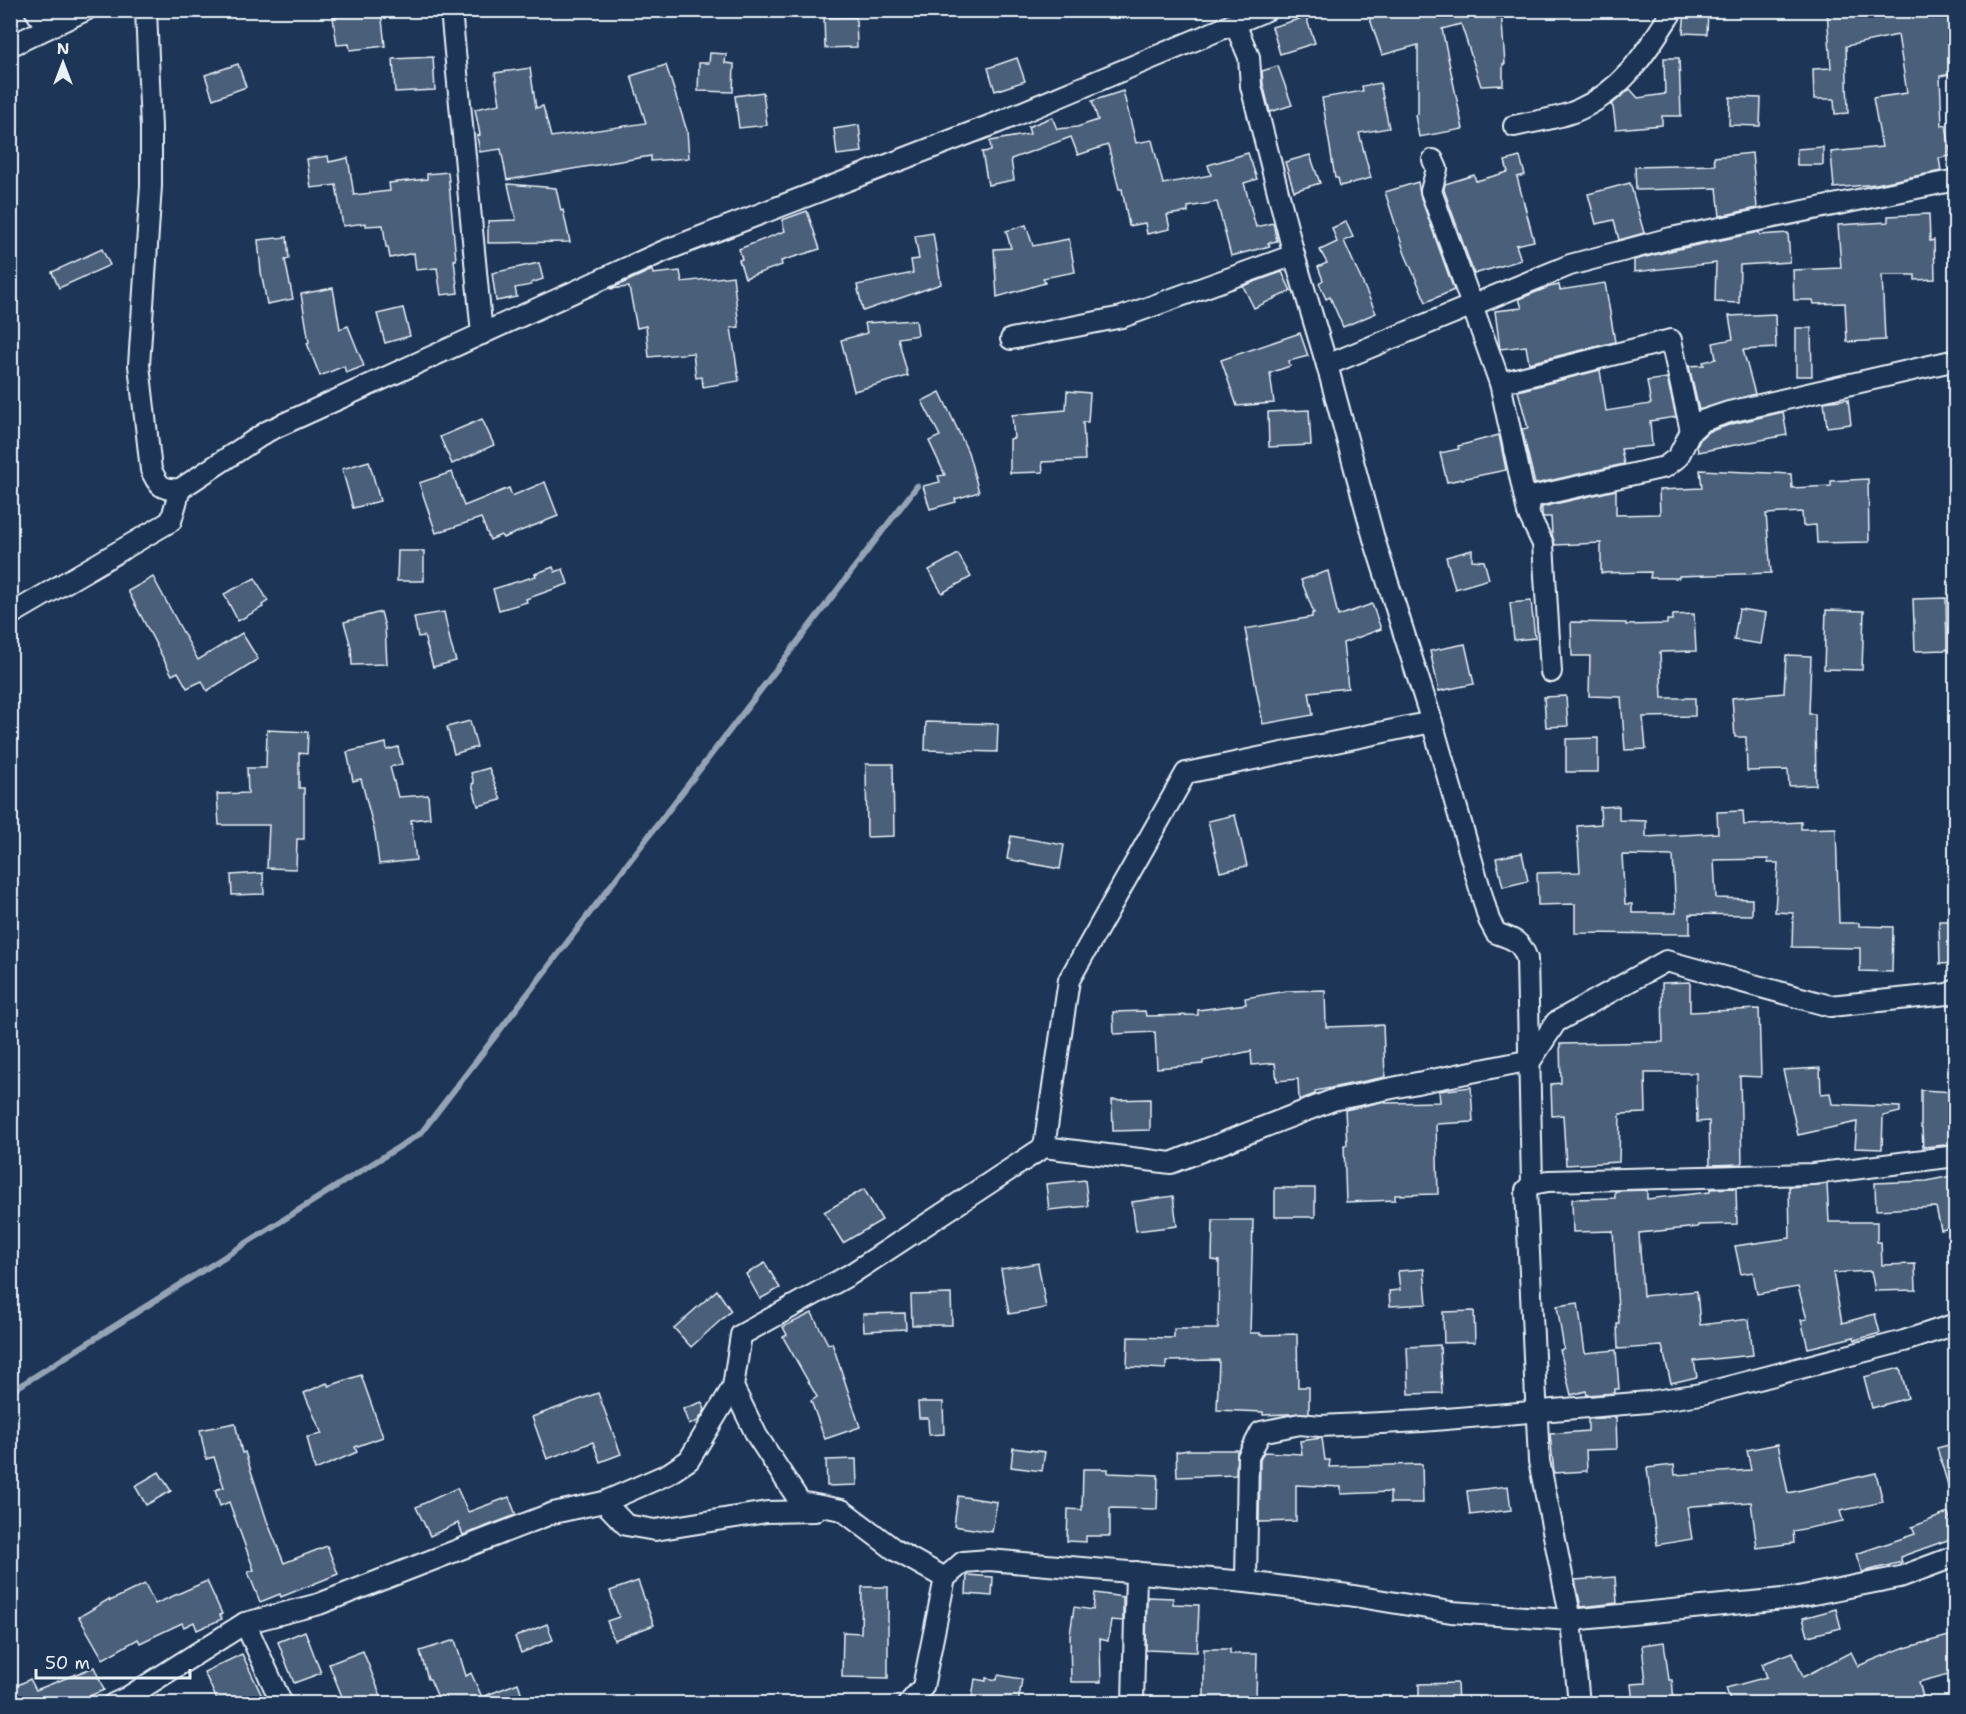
<svg xmlns="http://www.w3.org/2000/svg" width="1966" height="1714" font-family="'Shantell Sans',sans-serif">
<style>
.lines{fill:none;stroke-linecap:round;stroke-linejoin:round}
.stream{stroke:#95a4b5;stroke-width:6}
.building{fill:#495e7a;stroke:#e8f1f8;stroke-width:1.5;fill-rule:evenodd}
.minor-casing{stroke:#e8f1f8;stroke-width:24}
.minor{stroke:#1d3557;stroke-width:20}
</style>
<rect width="100%" height="100%" fill="#1d3557"/>
<filter id="ink" filterUnits="userSpaceOnUse"><feTurbulence type="fractalNoise" baseFrequency=".0167" numOctaves="2"/><feDisplacementMap in="SourceGraphic" scale="12" xChannelSelector="R" yChannelSelector="G"/><feConvolveMatrix kernelMatrix="1 2 1 2 8 2 1 2 1" color-interpolation-filters="sRGB"/></filter>
<g filter="url(#ink)">
<g class="lines">
<polyline class="stream" points="10,1392 421,1133 917,486"/>
</g>
<g class="building">
<polygon points="1367,10 1405,10 1406,15 1429,10 1501,10 1505,64 1503,64 1503,85 1481,86 1461,24 1442,29 1463,129 1419,137 1415,115 1418,114 1418,45 1382,55"/>
<polygon points="1685,10 1708,10 1707,34 1683,33"/>
<polygon points="1827,10 1952,10 1954,28 1956,27 1956,73 1940,76 1942,126 1946,125 1951,156 1939,158 1941,171 1876,184 1834,188 1831,152 1882,147 1873,98 1907,93 1898,35 1846,46 1848,113 1835,114 1834,99 1814,99 1813,69 1831,68"/>
<polygon points="381,11 385,46 350,50 349,44 337,45 333,17"/>
<polygon points="856,17 857,47 825,48 824,18"/>
<polygon points="1306,17 1315,43 1280,54 1272,27"/>
<polygon points="710,53 726,54 725,63 734,64 733,92 698,91 699,63 709,63"/>
<polygon points="433,57 435,90 395,92 393,59"/>
<polygon points="1017,58 1025,81 995,91 988,68"/>
<polygon points="1664,58 1679,58 1681,116 1662,116 1662,125 1616,129 1613,107 1611,105 1630,89 1638,98 1665,94"/>
<polygon points="238,64 246,87 213,99 205,75"/>
<polygon points="666,65 687,131 689,158 651,161 651,156 507,180 501,149 480,152 477,136 480,135 475,109 500,104 495,73 530,68 536,108 543,106 551,137 646,123 631,76"/>
<polygon points="1278,66 1292,105 1270,112 1263,84 1262,71"/>
<polygon points="1380,83 1389,128 1359,133 1371,178 1340,186 1338,178 1335,178 1322,98 1363,91 1362,86"/>
<polygon points="1123,91 1136,143 1152,140 1163,184 1211,175 1208,165 1248,153 1257,179 1244,183 1256,227 1273,223 1277,241 1268,243 1270,246 1231,256 1217,202 1188,207 1188,212 1167,215 1170,229 1147,234 1145,223 1129,226 1122,189 1119,189 1108,145 1078,155 1071,137 1011,159 1014,180 988,185 982,152 991,151 990,141 1030,134 1028,127 1052,117 1057,129 1077,127 1098,120 1092,101"/>
<polygon points="763,92 767,125 739,128 735,96"/>
<polygon points="1730,97 1761,98 1760,126 1729,125"/>
<polygon points="859,125 862,152 837,155 834,129"/>
<polygon points="1823,147 1823,165 1797,165 1797,149"/>
<polygon points="1752,153 1757,208 1720,216 1717,188 1636,190 1635,167 1715,165 1714,157"/>
<polygon points="1310,155 1320,183 1294,191 1285,162"/>
<polygon points="328,156 329,162 348,158 354,195 390,191 389,183 427,179 427,174 448,172 456,260 454,260 458,293 441,295 437,268 416,270 414,253 390,258 388,247 386,247 383,225 366,226 366,223 343,226 336,185 311,188 307,159"/>
<polygon points="1520,157 1525,175 1517,177 1534,241 1516,245 1521,260 1474,274 1444,190 1445,184 1474,175 1476,181 1508,172 1505,161"/>
<polygon points="1418,182 1420,195 1454,290 1426,302 1405,254 1385,192"/>
<polygon points="1630,183 1644,233 1619,240 1614,220 1596,224 1588,194"/>
<polygon points="508,184 556,188 561,211 563,210 570,242 488,243 488,221 516,220"/>
<polygon points="807,211 820,249 781,261 782,265 745,278 739,260 742,259 739,249 785,231 782,220"/>
<polygon points="1929,214 1930,241 1934,240 1935,279 1915,280 1915,275 1882,275 1885,340 1847,342 1845,303 1814,304 1813,300 1794,300 1793,270 1841,268 1838,225 1888,222 1888,216"/>
<polygon points="1346,222 1353,237 1344,241 1376,313 1343,327 1330,297 1326,299 1319,283 1323,280 1318,267 1327,263 1320,250 1337,242 1332,228"/>
<polygon points="1026,225 1033,246 1069,239 1075,272 1043,278 1045,283 997,297 994,249 1011,248 1006,231"/>
<polygon points="1759,232 1760,235 1788,233 1790,262 1740,265 1739,303 1715,302 1716,263 1634,272 1634,260 1674,250"/>
<polygon points="933,233 941,284 863,311 857,285 913,273 911,260 919,259 915,236"/>
<polygon points="287,237 289,259 285,260 293,299 267,304 261,272 258,240"/>
<polygon points="102,249 110,265 59,288 52,272"/>
<polygon points="539,263 543,279 531,283 531,285 515,288 517,297 496,301 492,273"/>
<polygon points="652,270 653,274 680,271 682,282 733,276 739,327 731,328 739,381 703,387 702,377 696,378 693,353 649,357 646,326 637,328 629,287 610,289"/>
<polygon points="1282,272 1291,291 1254,308 1243,286"/>
<polygon points="1605,283 1615,342 1529,363 1526,346 1500,349 1495,311 1522,308 1519,299 1549,287 1559,285 1560,290"/>
<polygon points="333,288 340,329 348,326 364,366 346,373 344,366 320,376 307,343 309,342 301,294"/>
<polygon points="403,308 410,336 385,343 377,314"/>
<polygon points="1775,314 1776,348 1743,350 1755,394 1699,410 1689,366 1704,365 1703,362 1716,359 1713,343 1733,339 1729,316"/>
<polygon points="916,320 918,335 898,338 908,376 854,391 841,340 867,333 865,323"/>
<polygon points="1796,328 1811,328 1812,376 1796,376"/>
<polygon points="1300,333 1308,356 1289,361 1290,366 1270,373 1274,403 1237,406 1221,360"/>
<polygon points="1600,370 1606,411 1651,404 1647,381 1667,378 1676,417 1650,421 1652,446 1621,449 1624,464 1535,484 1522,429 1528,428 1518,391"/>
<polygon points="1067,391 1090,393 1088,422 1083,422 1085,460 1042,462 1043,472 1010,473 1010,439 1014,438 1012,415 1066,410"/>
<polygon points="940,392 968,452 979,492 955,499 956,502 930,509 923,486 940,482 938,476 945,475 929,441 940,436 922,401"/>
<polygon points="1848,399 1851,424 1827,427 1824,402"/>
<polygon points="1309,410 1311,445 1269,447 1268,412"/>
<polygon points="1783,412 1787,435 1698,452 1697,446 1701,438 1708,432 1732,424"/>
<polygon points="482,419 494,445 452,464 440,437"/>
<polygon points="1499,435 1506,470 1447,482 1440,453 1459,449 1458,446"/>
<polygon points="369,461 380,501 353,508 342,469"/>
<polygon points="1700,470 1791,474 1792,488 1831,486 1831,481 1868,479 1869,542 1817,543 1816,525 1803,526 1802,512 1766,514 1771,573 1679,576 1679,578 1650,578 1651,572 1601,573 1601,543 1555,545 1552,534 1551,517 1543,517 1542,514 1542,507 1616,490 1616,515 1660,514 1659,490 1702,488"/>
<polygon points="452,472 464,506 509,488 512,496 545,482 558,516 503,538 501,535 490,540 481,518 436,533 419,483"/>
<polygon points="1472,550 1472,560 1484,561 1489,579 1455,589 1446,557"/>
<polygon points="398,551 424,551 424,581 397,581"/>
<polygon points="958,554 971,577 942,593 929,570"/>
<polygon points="553,567 555,572 563,569 568,584 526,599 527,602 499,610 493,589 536,576 535,574"/>
<polygon points="1328,571 1338,616 1372,604 1381,629 1343,643 1348,688 1309,692 1313,715 1263,724 1245,629 1312,617 1312,613 1314,613 1301,580"/>
<polygon points="153,577 198,660 242,633 258,659 207,691 202,681 187,688 178,672 172,675 128,591"/>
<polygon points="255,578 268,601 262,605 263,607 238,621 224,594"/>
<polygon points="1946,598 1947,650 1915,651 1913,599"/>
<polygon points="1531,601 1535,638 1514,640 1510,603"/>
<polygon points="1739,609 1766,613 1761,644 1734,640"/>
<polygon points="1826,610 1864,611 1862,670 1824,669"/>
<polygon points="381,612 385,627 387,664 352,665 351,647 344,622"/>
<polygon points="444,612 451,645 456,661 433,667 424,636 418,637 414,617"/>
<polygon points="1694,614 1696,651 1660,652 1662,698 1695,698 1695,716 1643,717 1646,749 1625,750 1621,697 1589,696 1590,656 1572,656 1571,622 1626,623 1626,625 1667,624 1667,620 1672,620 1673,615"/>
<polygon points="1465,644 1474,684 1439,691 1430,651"/>
<polygon points="1786,655 1811,656 1809,714 1815,714 1816,785 1789,786 1788,770 1747,771 1746,737 1735,737 1732,698 1784,693"/>
<polygon points="1566,696 1568,726 1546,727 1544,697"/>
<polygon points="470,721 477,747 454,754 447,727"/>
<polygon points="926,722 998,724 997,752 925,750"/>
<polygon points="267,730 308,732 307,754 299,753 299,788 304,788 304,839 297,839 296,869 267,868 269,825 219,825 217,794 248,793 247,768 266,768"/>
<polygon points="1598,738 1598,772 1566,772 1566,739"/>
<polygon points="386,743 387,750 398,747 402,764 390,767 398,797 428,795 430,818 411,820 416,860 379,864 375,833 361,779 353,781 347,752"/>
<polygon points="866,764 893,764 894,836 867,837"/>
<polygon points="489,768 501,800 478,806 472,784 474,783 471,773"/>
<path d="M1619,806v14l27,1v16l72,-4 -1,-21 26,-1 1,14 57,-3v7l35,-1 3,95h20v3l34,1 -1,45 -32,-1v-23l-68,-1 1,-34 -18,-1 3,-49h-10v-4l-54,1 2,38 36,1v16l-62,-1v20l-115,-1v-29l-37,1 -1,-32 43,-1 -3,-46 24,-2 -1,-17zM1622,855l51,1 3,57h-44v-9h-7z"/>
<polygon points="1235,815 1247,866 1220,872 1208,821"/>
<polygon points="1011,836 1064,845 1060,869 1007,859"/>
<polygon points="1522,853 1528,881 1503,887 1496,858"/>
<polygon points="263,873 264,894 232,895 231,875"/>
<polygon points="1939,921 1956,921 1956,963 1940,964"/>
<polygon points="1690,982 1690,1012 1759,1009 1761,1077 1740,1076 1742,1164 1710,1165 1709,1121 1697,1122 1696,1073 1645,1073 1646,1113 1620,1114 1619,1162 1566,1165 1563,1115 1552,1116 1551,1084 1561,1083 1560,1044 1663,1042 1662,983"/>
<polygon points="1325,990 1326,1027 1383,1025 1385,1077 1315,1091 1315,1094 1299,1100 1298,1079 1277,1081 1275,1063 1252,1065 1251,1051 1203,1061 1203,1064 1157,1068 1155,1032 1114,1034 1113,1012 1145,1011 1146,1016 1198,1015 1198,1010 1246,1004 1245,998 1286,991"/>
<polygon points="1820,1068 1821,1094 1830,1093 1832,1104 1900,1107 1900,1112 1883,1116 1882,1149 1855,1148 1857,1122 1798,1135 1783,1070"/>
<polygon points="1471,1087 1473,1122 1436,1124 1438,1194 1395,1195 1395,1200 1346,1202 1344,1145 1347,1145 1345,1110 1386,1101 1386,1103 1440,1102 1439,1091"/>
<polygon points="1921,1090 1956,1092 1956,1144 1923,1147 1922,1128 1921,1128"/>
<polygon points="1150,1099 1150,1130 1113,1131 1112,1100"/>
<polygon points="1956,1175 1956,1227 1941,1230 1936,1207 1876,1210 1875,1183 1927,1181"/>
<polygon points="1085,1180 1088,1206 1049,1210 1046,1184"/>
<polygon points="1827,1184 1829,1222 1877,1222 1877,1242 1881,1242 1882,1265 1915,1264 1916,1290 1875,1291 1871,1271 1833,1273 1842,1323 1875,1314 1880,1333 1855,1340 1854,1337 1808,1348 1801,1320 1807,1319 1798,1287 1757,1294 1753,1272 1741,1274 1735,1246 1790,1238 1789,1187"/>
<rect x="1275" y="1188" width="40" height="29"/>
<polygon points="1736,1188 1737,1224 1698,1225 1698,1227 1639,1233 1643,1296 1697,1291 1700,1325 1749,1319 1753,1355 1694,1361 1697,1377 1671,1383 1662,1346 1618,1349 1617,1324 1619,1324 1613,1231 1573,1232 1572,1199 1615,1198 1615,1191 1647,1190 1647,1199 1710,1192 1710,1189"/>
<polygon points="864,1189 882,1220 843,1243 824,1212"/>
<polygon points="1173,1196 1177,1226 1136,1231 1132,1202"/>
<polygon points="1213,1220 1253,1220 1250,1333 1260,1333 1260,1335 1297,1334 1298,1387 1309,1387 1309,1413 1263,1415 1263,1412 1217,1410 1219,1360 1166,1361 1166,1369 1127,1367 1128,1337 1174,1338 1174,1329 1218,1329 1219,1261 1212,1260"/>
<polygon points="765,1263 780,1288 760,1299 746,1274"/>
<polygon points="1038,1263 1046,1308 1009,1314 1001,1269"/>
<polygon points="1424,1269 1427,1304 1390,1306 1389,1291 1400,1290 1398,1271"/>
<polygon points="717,1290 731,1311 691,1347 674,1328"/>
<polygon points="951,1294 952,1325 912,1325 911,1295"/>
<polygon points="1578,1303 1585,1353 1616,1350 1619,1389 1615,1389 1615,1393 1587,1395 1586,1391 1571,1395 1560,1350 1564,1349 1557,1306"/>
<polygon points="1474,1311 1475,1342 1444,1343 1443,1312"/>
<polygon points="812,1313 828,1344 832,1343 860,1427 825,1439 811,1401 817,1397 783,1337 787,1335 783,1327"/>
<polygon points="905,1313 906,1329 864,1331 863,1314"/>
<polygon points="1440,1345 1442,1393 1409,1394 1407,1347"/>
<polygon points="1900,1368 1908,1398 1872,1408 1864,1377"/>
<polygon points="361,1375 383,1437 355,1447 357,1452 315,1470 307,1437 322,1434 304,1393 327,1383 329,1386"/>
<polygon points="598,1393 621,1454 600,1462 593,1442 547,1459 532,1417"/>
<polygon points="702,1402 705,1410 698,1421 689,1425 683,1409"/>
<polygon points="918,1402 943,1402 944,1434 929,1435 928,1418 919,1418"/>
<polygon points="1616,1417 1617,1449 1586,1450 1587,1471 1554,1473 1550,1434 1588,1431 1588,1419"/>
<polygon points="235,1423 242,1453 245,1452 267,1521 284,1563 327,1546 338,1574 281,1597 280,1594 260,1602 248,1572 254,1570 229,1502 220,1506 215,1490 224,1487 214,1457 206,1459 200,1430"/>
<polygon points="1322,1438 1325,1460 1330,1460 1329,1467 1422,1464 1423,1503 1390,1503 1390,1492 1341,1494 1341,1487 1296,1485 1296,1521 1259,1522 1260,1460 1264,1452 1302,1454 1300,1441"/>
<polygon points="1956,1443 1956,1495 1951,1495 1937,1448"/>
<polygon points="1778,1444 1788,1493 1876,1473 1883,1502 1840,1511 1843,1521 1793,1531 1794,1543 1757,1548 1751,1502 1692,1506 1687,1507 1692,1539 1657,1545 1647,1468 1674,1465 1675,1475 1751,1470 1747,1450"/>
<polygon points="1013,1448 1045,1452 1042,1471 1011,1467"/>
<polygon points="1188,1450 1237,1450 1236,1475 1177,1477 1176,1452"/>
<polygon points="856,1459 857,1485 827,1486 826,1460"/>
<polygon points="1083,1469 1108,1469 1108,1473 1158,1475 1157,1509 1110,1508 1110,1536 1086,1536 1086,1542 1067,1541 1068,1509 1082,1510"/>
<polygon points="159,1472 171,1491 146,1505 135,1486"/>
<polygon points="1508,1486 1511,1510 1470,1515 1467,1491"/>
<polygon points="457,1488 468,1512 509,1497 516,1515 463,1535 458,1523 430,1536 416,1507"/>
<polygon points="958,1496 997,1502 992,1532 954,1526"/>
<polygon points="1948,1513 1956,1537 1900,1557 1902,1562 1862,1572 1856,1554 1915,1534 1912,1527"/>
<polygon points="967,1575 993,1577 992,1596 966,1594"/>
<polygon points="1615,1577 1617,1603 1581,1607 1575,1580"/>
<polygon points="207,1581 222,1614 220,1615 222,1619 197,1630 194,1622 184,1627 182,1623 140,1643 138,1639 103,1659 79,1617 109,1599 110,1601 145,1584 155,1604"/>
<polygon points="638,1581 654,1625 614,1640 607,1621 619,1617 610,1591"/>
<polygon points="862,1587 888,1587 888,1678 842,1677 843,1632 861,1633"/>
<polygon points="1095,1593 1123,1597 1123,1621 1111,1620 1108,1641 1100,1639 1101,1682 1071,1682 1070,1635 1074,1607 1093,1610"/>
<polygon points="1147,1597 1173,1598 1173,1604 1199,1605 1197,1652 1146,1650"/>
<polygon points="1836,1609 1841,1628 1808,1636 1803,1618"/>
<polygon points="547,1624 553,1640 521,1653 515,1637"/>
<polygon points="305,1631 321,1673 294,1683 278,1642"/>
<polygon points="1956,1634 1956,1672 1919,1682 1925,1704 1731,1704 1726,1688 1767,1677 1762,1664 1793,1652 1803,1677 1851,1652 1858,1666 1905,1647 1905,1648"/>
<polygon points="455,1640 466,1676 471,1673 482,1697 518,1683 525,1704 441,1704 430,1679 428,1679 420,1651"/>
<polygon points="1664,1642 1669,1680 1672,1680 1674,1701 1633,1704 1631,1684 1646,1683 1642,1645"/>
<polygon points="1204,1649 1230,1649 1230,1654 1257,1654 1256,1700 1232,1700 1232,1704 1204,1704"/>
<polygon points="363,1651 384,1704 345,1704 329,1664"/>
<polygon points="242,1654 263,1698 250,1704 219,1704 204,1672"/>
<polygon points="94,1667 104,1690 70,1704 10,1704 10,1689 30,1679 36,1690"/>
<polygon points="998,1675 1022,1679 1018,1704 971,1704 975,1679 986,1681 986,1678 997,1680"/>
<polygon points="1457,1683 1458,1704 1419,1704 1419,1684"/>
</g>
<g class="lines">
<defs>
<g id="minor">
<polyline points="35,10 47,28"/>
<path d="M146,10l5,118v58l-12,179 12,105c8,16 10,20 29,19l88,-58 396,-180 335,-129 268,-112"/>
<polyline points="451,10 482,334"/>
<path d="M1235,24l14,33 2,29 43,169 33,110 47,174 58,183 57,198 7,13c17,6 25,8 31,26l5,225"/>
<polyline points="10,46 86,10"/>
<path d="M1514,126c20,-5 45,-7 64,-16 47,-21 68,-58 95,-100"/>
<polyline points="1433,160 1437,169 1431,191 1500,383 1528,513"/>
<polyline points="1011,339 1122,317 1294,255"/>
<polyline points="1327,365 1570,265 1671,238 1956,180"/>
<polyline points="1500,383 1671,340 1691,431"/>
<polyline points="10,615 171,521 180,489"/>
<polyline points="1551,672 1543,544 1528,513 1531,497 1665,467 1678,457 1691,431 1702,421 1729,412 1956,360"/>
<polyline points="1044,1147 1171,1163 1333,1100 1531,1060 1556,1022 1666,961 1830,1006 1948,994 1956,990"/>
<polyline points="733,1387 757,1436 800,1502 842,1510 895,1550 945,1578"/>
<polyline points="604,1502 626,1525 655,1530 767,1512 815,1511"/>
<polyline points="1246,1582 1248,1457 1261,1432 1300,1424 1320,1426 1422,1421 1648,1402 1701,1394 1904,1341 1956,1324"/>
<polyline points="245,1623 282,1704"/>
<polyline points="113,1704 128,1697 245,1623 319,1604 553,1513 604,1502 668,1474 689,1460 733,1387 741,1335 851,1274 1044,1147 1069,980 1186,773 1432,722"/>
<polyline points="908,1704 923,1687 945,1578 963,1562 989,1560 1246,1582 1348,1595 1451,1612 1571,1620 1793,1598 1900,1577 1956,1556"/>
<polyline points="1133,1704 1136,1572"/>
<polyline points="1579,1704 1571,1620 1539,1461 1526,1190 1532,1184 1548,1181 1813,1174 1956,1156"/>
</g>
</defs>
<use href="#minor" class="minor-casing"/>
<use href="#minor" class="minor"/>
</g>
</g>
<rect width="1966" height="1714" fill="none" stroke="#1d3557" stroke-width="36"/>
<rect x="18" y="18" width="1930" height="1678" fill="none" stroke="#e8f1f8" stroke-width="2" filter="url(#ink)"/>
<g transform="translate(63 63)" stroke="#1d3557" stroke-width="4.5" paint-order="stroke">
<path d="M0-4.5L10 22L0 15L-10 22Z" fill="#e8f1f8"/>
<text y="-9" font-size="16" font-weight="bold" text-anchor="middle" fill="#e8f1f8">N</text>
</g>
<path d="M36 1669v9h154v-9" fill="none" stroke="#e8f1f8" stroke-width="3"/>
<text x="45" y="1669" font-size="18" fill="#e8f1f8" stroke="#1d3557" stroke-width="4.5" paint-order="stroke">50 m</text>
</svg>
